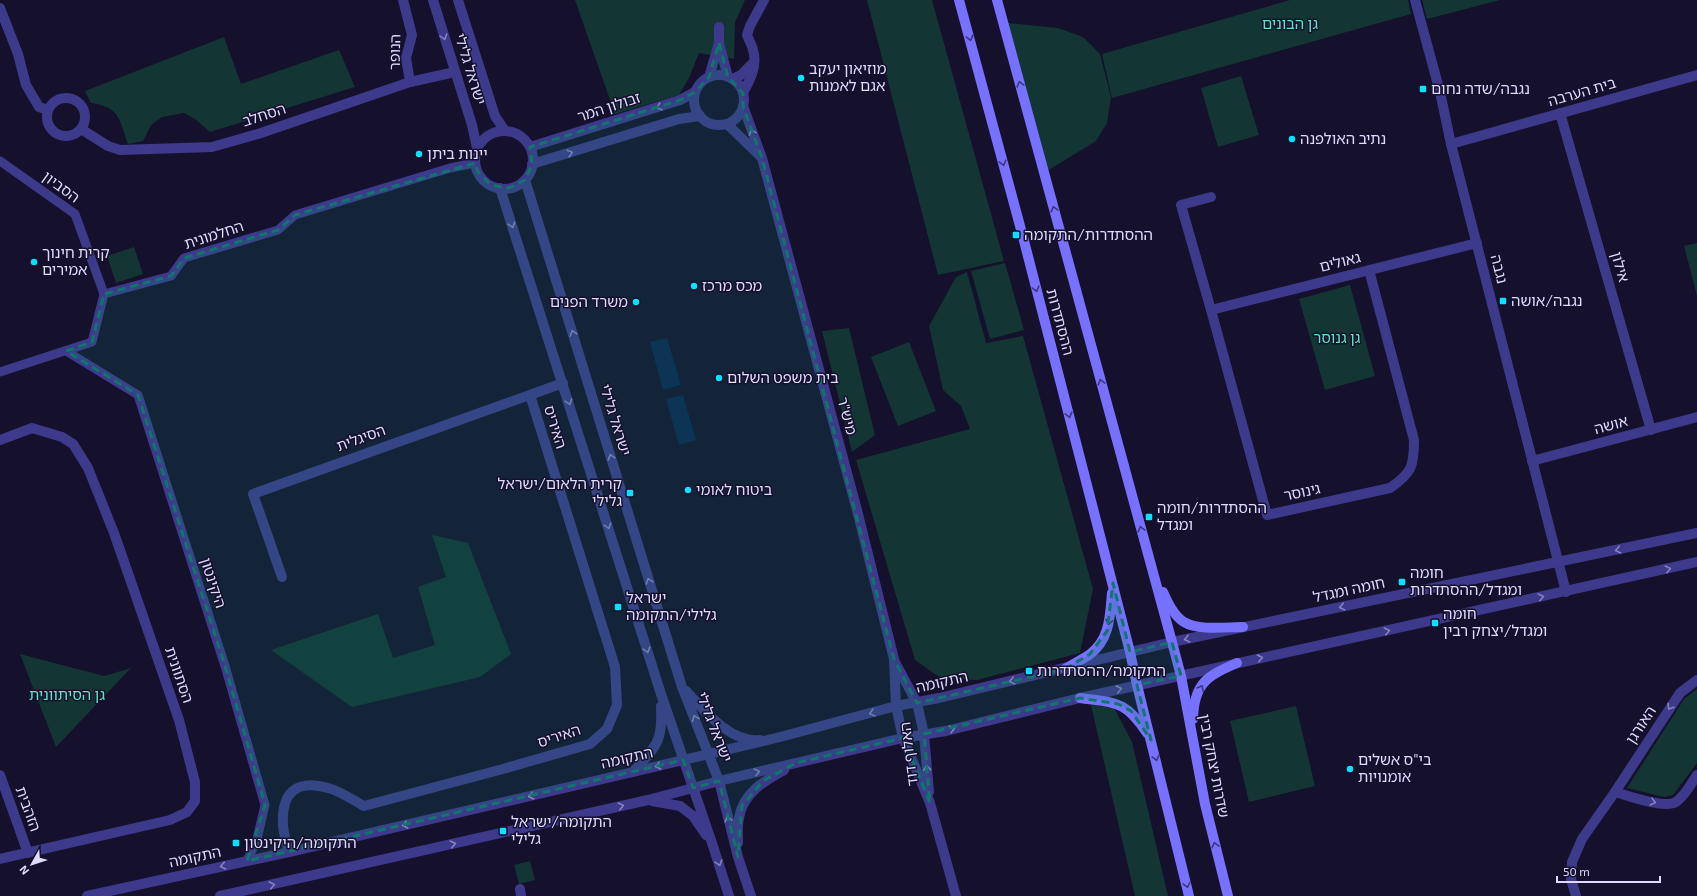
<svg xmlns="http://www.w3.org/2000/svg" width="1697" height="896" font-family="'Exo 2','Noto Sans Hebrew',sans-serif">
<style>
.green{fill:#133534}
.water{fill:#0b234f}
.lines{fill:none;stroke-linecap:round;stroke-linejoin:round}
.pedestrian{stroke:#3e3a8b;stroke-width:9}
.minor{stroke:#3e3a8b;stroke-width:10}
.tertiary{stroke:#3e3a8b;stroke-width:10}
.secondary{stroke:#7771ff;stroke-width:10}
.oneway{stroke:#8682bf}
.oneway2{stroke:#3c3780}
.marked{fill:#0f766e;fill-opacity:0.2;stroke:#0f766e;stroke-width:3;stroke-dasharray:8 5;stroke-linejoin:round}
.poi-dot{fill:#06e2ff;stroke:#15102b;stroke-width:1.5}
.labels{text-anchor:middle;stroke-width:3;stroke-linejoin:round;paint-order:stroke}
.park-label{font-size:15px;fill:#61e4c6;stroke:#15102b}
.street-label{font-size:15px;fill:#dfdaff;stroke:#15102b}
.poi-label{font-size:15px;fill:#dfdaff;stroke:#15102b;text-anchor:start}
</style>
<rect width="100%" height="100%" fill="#15102b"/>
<g class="green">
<polygon points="575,0 745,0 735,22 734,59 699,53 689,78 679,95 615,114"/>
<polygon points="867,0 932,0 1004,261 938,275"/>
<polygon points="1290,0 1408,0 1411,14 1112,98 1102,54"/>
<polygon points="1422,0 1500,0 1427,19"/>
<polygon points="1008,23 1058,28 1083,37 1100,54 1111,97 1107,123 1096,141 1047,171"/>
<path d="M224,37l17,47 98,-34 16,37 -145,45 -15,-13 -11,-6 -22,4 -11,8 -8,16 -15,3c-9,-25 -8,-37 -37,-41l-6,-12z"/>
<polygon points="1241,76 1259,135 1218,147 1201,88"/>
<polygon points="1697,243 1697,296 1684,246"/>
<polygon points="134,247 143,274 116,283 107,256"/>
<polygon points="1005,263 1024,330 990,339 971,271"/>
<polygon points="967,272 986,343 1023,336 1093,589 1080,653 977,680 942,679 915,660 856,460 970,429 961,406 943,390 929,326 956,277"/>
<polygon points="1350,285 1375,376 1325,390 1299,299"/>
<polygon points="849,328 875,435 852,452 822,331"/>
<polygon points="909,342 936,411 898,426 871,357"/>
<polygon points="432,535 468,543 511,654 480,677 352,707 271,650 378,614 393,658 435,645 418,587 446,577"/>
<polygon points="20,654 104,676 131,668 56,747"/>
<polygon points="1697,689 1697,763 1673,795 1664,797 1627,788 1684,699"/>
<polygon points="1091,705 1114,708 1132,742 1168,896 1135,896"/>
<polygon points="1296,706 1315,786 1249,802 1230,721"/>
<polygon points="530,861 535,880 519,884 514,865"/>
</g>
<g class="water">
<polygon points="667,338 681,385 663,390 650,342"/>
<polygon points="683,395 696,440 679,445 666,399"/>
</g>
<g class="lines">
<g class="pedestrian">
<polyline points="0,161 75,214 104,294"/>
<polyline points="66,351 138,395 225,666 265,805 257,839 247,861"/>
<polyline points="0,372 92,342 104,294 171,276 184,258 278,230 295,215 450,168 475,163"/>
</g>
<g class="minor">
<polyline points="403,0 412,35 406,58 410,82"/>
<polyline points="0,8 18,54 26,85 39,107 48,110"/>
<polyline points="719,27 719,43 728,77"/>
<circle cx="719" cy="100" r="25"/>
<polyline points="709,77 719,43"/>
<polyline points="732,79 741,75 753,63"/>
<path d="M743,93c7,-13 15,-28 10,-43 -1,-5 -4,-10 -6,-15l3,-9 14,-26"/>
<circle cx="66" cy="117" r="19"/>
<polyline points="743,106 762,158 857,510 894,659 896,706 903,738 930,803 956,896"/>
<polyline points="1560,113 1651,430"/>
<polyline points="727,124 760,156"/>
<polyline points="81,129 108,146 120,150 212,147 258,134 410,82 455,72"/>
<polyline points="1451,144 1697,75"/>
<polyline points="530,147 680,100 695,92"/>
<polyline points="532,164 679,119 700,116"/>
<path d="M1211,197l-30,8 30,105 56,205 123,-27c22,-15 24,-22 24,-48l-45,-170"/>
<polyline points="1211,310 1477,243"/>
<polyline points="0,440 32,428 62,437 73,444 88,468 114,533 179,720 195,782 195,801 187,812 170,820 0,859"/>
<polyline points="1532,461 1697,417"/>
<polyline points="282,577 253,494 563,383"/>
<polyline points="895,662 917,703 924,734 929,792"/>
<polyline points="0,775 28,853"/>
<path d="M1615,792c14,4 49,17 61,10 9,-6 15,-18 21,-27"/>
<path d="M289,852c-2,-9 -6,-19 -6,-27 -2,-33 14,-46 45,-37 12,3 25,12 36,18l139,-37 87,-25 17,-15 10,-24 -2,-38 -85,-272"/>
<polyline points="520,889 521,896"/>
<polyline points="1576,896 1571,879 1572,862 1582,839 1615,792 1680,693 1697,680"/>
</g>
<g class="tertiary">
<polyline points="433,0 472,125 477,148"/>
<polyline points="458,0 495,116 505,131"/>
<polyline points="1415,0 1440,92 1451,144 1566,592"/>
<circle cx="504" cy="160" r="29"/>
<polyline points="525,180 682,687 719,781 738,857 751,896"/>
<polyline points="500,188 661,694 713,846 729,896"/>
<path d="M686,691c18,19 44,52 74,49"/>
<path d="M633,772c23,-26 30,-29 28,-66"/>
<polyline points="652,801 680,806 693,816 706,835"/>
<path d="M738,843c0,-8 -1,-17 1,-25 4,-25 25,-37 45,-48"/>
<polyline points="87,896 289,852 633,772 780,737 896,706 939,698 1172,642 1697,533"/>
<polyline points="220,896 648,800 719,781 903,738 946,731 1080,698 1697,562"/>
</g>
<g class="secondary">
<polyline points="959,0 1023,237 1130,652 1137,685 1189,896"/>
<polyline points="997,0 1172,642 1181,676 1205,804 1228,896"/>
<path d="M1163,592c5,11 11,24 21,30 14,9 44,5 59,5"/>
<path d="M1065,669c8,-5 16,-9 24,-14 21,-15 21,-39 23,-62"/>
<path d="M1080,698c36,5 45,2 67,35"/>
<path d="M1193,719c1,-36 14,-43 44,-56"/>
</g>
</g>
<defs><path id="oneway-chevron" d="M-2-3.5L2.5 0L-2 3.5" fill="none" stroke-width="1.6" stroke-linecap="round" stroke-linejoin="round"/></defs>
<g class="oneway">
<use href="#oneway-chevron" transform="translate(444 37) rotate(72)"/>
<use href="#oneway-chevron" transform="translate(659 107) rotate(162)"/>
<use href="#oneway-chevron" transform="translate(752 132) rotate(-110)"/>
<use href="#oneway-chevron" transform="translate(570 153) rotate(-17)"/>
<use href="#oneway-chevron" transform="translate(512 225) rotate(72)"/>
<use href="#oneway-chevron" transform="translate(573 333) rotate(-107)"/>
<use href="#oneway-chevron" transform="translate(569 402) rotate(72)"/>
<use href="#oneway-chevron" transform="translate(611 457) rotate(-107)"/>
<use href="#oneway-chevron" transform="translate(608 526) rotate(72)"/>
<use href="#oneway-chevron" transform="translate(1618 550) rotate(168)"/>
<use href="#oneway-chevron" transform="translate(1668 569) rotate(-13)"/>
<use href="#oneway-chevron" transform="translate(649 581) rotate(-107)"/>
<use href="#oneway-chevron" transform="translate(1541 597) rotate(-12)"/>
<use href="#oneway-chevron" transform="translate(1342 607) rotate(168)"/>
<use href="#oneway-chevron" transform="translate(1387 631) rotate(-12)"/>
<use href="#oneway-chevron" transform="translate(1187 639) rotate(168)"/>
<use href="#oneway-chevron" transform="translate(647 650) rotate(73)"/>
<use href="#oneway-chevron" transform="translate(1260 658) rotate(-12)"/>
<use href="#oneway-chevron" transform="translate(1012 681) rotate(167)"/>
<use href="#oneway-chevron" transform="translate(1119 689) rotate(-12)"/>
<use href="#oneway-chevron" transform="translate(1670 707) rotate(123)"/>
<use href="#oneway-chevron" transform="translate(872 713) rotate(165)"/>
<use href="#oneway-chevron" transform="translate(695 718) rotate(-112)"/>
<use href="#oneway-chevron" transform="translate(952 729) rotate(-14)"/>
<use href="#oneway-chevron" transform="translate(658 766) rotate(167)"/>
<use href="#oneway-chevron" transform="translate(927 768) rotate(-95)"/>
<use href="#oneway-chevron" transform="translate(757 772) rotate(-13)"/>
<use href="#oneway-chevron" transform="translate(531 796) rotate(167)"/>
<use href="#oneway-chevron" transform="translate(1653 802) rotate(14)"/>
<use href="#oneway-chevron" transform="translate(621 806) rotate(-13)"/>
<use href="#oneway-chevron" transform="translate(728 819) rotate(-104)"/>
<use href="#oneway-chevron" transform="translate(405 825) rotate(167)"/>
<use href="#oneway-chevron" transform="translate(453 844) rotate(-13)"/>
<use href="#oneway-chevron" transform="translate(719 863) rotate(73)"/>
<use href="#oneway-chevron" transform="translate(223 866) rotate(168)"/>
<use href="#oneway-chevron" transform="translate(272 885) rotate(-12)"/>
</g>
<g class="oneway2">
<use href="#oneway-chevron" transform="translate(970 38) rotate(75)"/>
<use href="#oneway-chevron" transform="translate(1020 84) rotate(-105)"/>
<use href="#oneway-chevron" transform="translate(1003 163) rotate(75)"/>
<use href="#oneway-chevron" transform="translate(1054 209) rotate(-105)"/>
<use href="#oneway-chevron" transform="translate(1036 289) rotate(75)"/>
<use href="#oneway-chevron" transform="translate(1101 382) rotate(-105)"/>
<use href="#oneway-chevron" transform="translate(1069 415) rotate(75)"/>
<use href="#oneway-chevron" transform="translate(1141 529) rotate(-105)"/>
<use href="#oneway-chevron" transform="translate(1109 622) rotate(100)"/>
<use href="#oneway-chevron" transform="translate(1201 688) rotate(-60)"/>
<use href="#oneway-chevron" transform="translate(1156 758) rotate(76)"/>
<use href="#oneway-chevron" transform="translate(1215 845) rotate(-104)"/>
<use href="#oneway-chevron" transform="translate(1187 885) rotate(77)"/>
</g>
<path class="marked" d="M719,43l9,34 15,16v13l19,52 132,501 23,44 148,-34 25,-15 17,-23 6,-48 17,69 42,-10 9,34 -44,9 14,55 -20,-29 -13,-7 -38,-6 -156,36 6,69 -27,-65 -107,25 -33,18 -21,25 -4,51 -19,-76 -26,7 -10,-28 -436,101 18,-56 -40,-139 -87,-271 -72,-44 26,-9 12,-48 67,-18 13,-18 94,-28 17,-15 180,-52 3,9 13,13 18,3 16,-8 7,-16 -2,-17 150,-47 15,-8 14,-15z"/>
<g class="poi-dot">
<circle cx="801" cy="78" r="4"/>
<rect x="1419" y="85" width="8" height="8" rx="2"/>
<circle cx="1292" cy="139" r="4"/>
<circle cx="419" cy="154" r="4"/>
<rect x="1012" y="231" width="8" height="8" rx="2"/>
<circle cx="34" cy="262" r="4"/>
<circle cx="694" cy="286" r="4"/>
<rect x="1499" y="297" width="8" height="8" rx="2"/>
<circle cx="636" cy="302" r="4"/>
<circle cx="719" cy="378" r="4"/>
<circle cx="688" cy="490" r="4"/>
<rect x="626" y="489" width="8" height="8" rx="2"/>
<rect x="1145" y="513" width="8" height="8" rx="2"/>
<rect x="1398" y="578" width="8" height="8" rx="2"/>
<rect x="614" y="603" width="8" height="8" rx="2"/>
<rect x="1431" y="619" width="8" height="8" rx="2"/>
<rect x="1025" y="667" width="8" height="8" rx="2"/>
<circle cx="1350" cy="769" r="4"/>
<rect x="499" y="827" width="8" height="8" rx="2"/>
<rect x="232" y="839" width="8" height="8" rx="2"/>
</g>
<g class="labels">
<g class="park-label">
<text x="1290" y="29">גן הבונים</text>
<text x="1337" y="343">גן גנוסר</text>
<text x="67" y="700">גן הסיתוונית</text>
</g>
<g class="street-label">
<text transform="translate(395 52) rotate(-89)" y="5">הנופר</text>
<text transform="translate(470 69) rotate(73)" y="5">ישראל גלילי</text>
<text transform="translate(1582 92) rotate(-16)" y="5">בית הערבה</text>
<text transform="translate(609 107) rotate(-18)" y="5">זבולון המר</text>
<text transform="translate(264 115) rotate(-18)" y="5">הסחלב</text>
<text transform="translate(61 187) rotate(36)" y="5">הסביון</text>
<text transform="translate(214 235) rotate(-18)" y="5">החלמונית</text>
<text transform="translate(1340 262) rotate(-14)" y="5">גאולים</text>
<text transform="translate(1620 267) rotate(74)" y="5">אילון</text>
<text transform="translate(1499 269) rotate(76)" y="5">נגבה</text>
<text transform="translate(1060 322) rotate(75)" y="5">ההסתדרות</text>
<text transform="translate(847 416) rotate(75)" y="5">מיש"ר</text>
<text transform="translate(615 420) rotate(73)" y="5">ישראל גלילי</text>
<text transform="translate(1611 425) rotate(-15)" y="5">אושה</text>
<text transform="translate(555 427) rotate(73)" y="5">האיריס</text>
<text transform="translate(361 438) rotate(-20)" y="5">הסיגלית</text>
<text transform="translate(1302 492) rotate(-12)" y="5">גינוסר</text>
<text transform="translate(213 583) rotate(72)" y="5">היקינטון</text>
<text transform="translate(1349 590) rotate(-12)" y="5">חומה ומגדל</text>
<text transform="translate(179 675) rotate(71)" y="5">הסתוונית</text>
<text transform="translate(942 682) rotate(-13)" y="5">התקומה</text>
<text transform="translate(1641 725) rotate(-57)" y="5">האורגן</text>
<text transform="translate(714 727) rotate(69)" y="5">ישראל גלילי</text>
<text transform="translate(559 736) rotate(-18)" y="5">האיריס</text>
<text transform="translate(909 754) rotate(-97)" y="5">האלוף דוד</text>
<text transform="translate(627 758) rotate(-13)" y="5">התקומה</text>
<text transform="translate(1214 766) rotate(79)" y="5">שדרות יצחק רבין</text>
<text transform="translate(28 809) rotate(70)" y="5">הזהבית</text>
<text transform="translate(195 857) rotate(-12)" y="5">התקומה</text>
</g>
<g class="poi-label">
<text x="809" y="74">מוזיאון יעקב<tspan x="809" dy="17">אגם לאמנות</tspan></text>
<text x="1431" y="94">נגבה/שדה נחום</text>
<text x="1300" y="144">נתיב האולפנה</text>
<text x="427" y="159">יינות ביתן</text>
<text x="1024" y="240">ההסתדרות/התקומה</text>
<text x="42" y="258">קרית חינוך<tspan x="42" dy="17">אמירים</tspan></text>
<text x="702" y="291">מכס מרכז</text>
<text x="1511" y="306">נגבה/אושה</text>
<text x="628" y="307" text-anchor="end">משרד הפנים</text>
<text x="727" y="383">בית משפט השלום</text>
<text x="622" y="489" text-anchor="end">קרית הלאום/ישראל<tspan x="622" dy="17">גלילי</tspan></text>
<text x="696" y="495">ביטוח לאומי</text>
<text x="1157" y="513">ההסתדרות/חומה<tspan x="1157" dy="17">ומגדל</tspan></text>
<text x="1410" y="578">חומה<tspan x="1410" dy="17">ומגדל/ההסתדרות</tspan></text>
<text x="626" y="603">ישראל<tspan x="626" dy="17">גלילי/התקומה</tspan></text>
<text x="1443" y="619">חומה<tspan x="1443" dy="17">ומגדל/יצחק רבין</tspan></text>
<text x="1037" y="676">התקומה/ההסתדרות</text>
<text x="1358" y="765">בי"ס אשלים<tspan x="1358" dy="17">אומנויות</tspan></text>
<text x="511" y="827">התקומה/ישראל<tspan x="511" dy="17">גלילי</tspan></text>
<text x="244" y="848">התקומה/היקינטון</text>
</g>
</g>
<g transform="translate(32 864) rotate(231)" stroke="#15102b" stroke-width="3" paint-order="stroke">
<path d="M0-3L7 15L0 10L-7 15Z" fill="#dfdaff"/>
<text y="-6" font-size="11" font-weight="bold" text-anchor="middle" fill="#dfdaff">N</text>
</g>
<path d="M1557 876v6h103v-6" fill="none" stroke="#dfdaff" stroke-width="2"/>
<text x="1563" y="876" font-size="12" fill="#dfdaff" stroke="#15102b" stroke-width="3" paint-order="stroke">50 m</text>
</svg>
